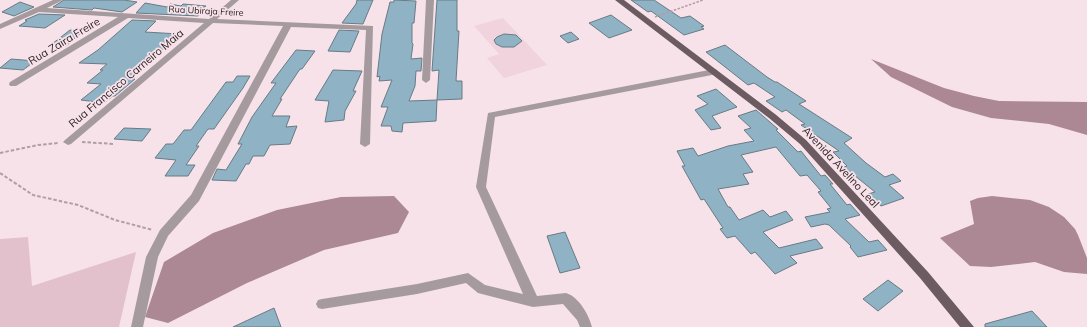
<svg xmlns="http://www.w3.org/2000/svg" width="1087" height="327" font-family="Mulish,sans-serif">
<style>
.built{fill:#f1d3dd}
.green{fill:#e2c1cd}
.water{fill:#ab8894}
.building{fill:#8fb3c4;stroke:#687b84}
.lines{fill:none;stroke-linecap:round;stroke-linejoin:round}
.path-far1{stroke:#af9ea4;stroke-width:1.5;stroke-dasharray:2.5 1.5;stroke-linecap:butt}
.path{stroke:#af9ea4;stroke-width:2;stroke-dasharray:3.5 2;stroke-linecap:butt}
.minor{fill:#a59b9e;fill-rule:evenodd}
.major{fill:#6c5c62;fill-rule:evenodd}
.labels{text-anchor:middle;stroke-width:3.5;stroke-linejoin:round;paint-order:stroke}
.far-street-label{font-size:9px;fill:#2b2326;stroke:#f8e2e9}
.street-label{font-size:11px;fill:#2b2326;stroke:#f8e2e9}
</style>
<rect width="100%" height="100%" fill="#f8e2e9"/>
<polygon class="built" points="503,18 547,65 504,78 487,58 499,54 474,26"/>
<polygon class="green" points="28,237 32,286 136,252 119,327 0,327 0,239"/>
<g class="water">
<polygon points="871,59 944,88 974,96 999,101 1087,102 1087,135 1049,124 991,118 952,107 891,77"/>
<polygon points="394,196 409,212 398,233 324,250 247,283 168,323 145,317 164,262 213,233 277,210 341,197"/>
<polygon points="992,196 1030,200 1049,207 1064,217 1075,229 1078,235 1087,258 1087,274 1064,272 1035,262 991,267 970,266 940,238 974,224 970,201 978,198"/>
</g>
<g class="building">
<polygon points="64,0 124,0 137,2 122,12 94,8 92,10 53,7"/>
<polygon points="357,0 373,0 363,24 342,23 356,4"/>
<polygon points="394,0 416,1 414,23 412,23 412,43 413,44 411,59 422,58 421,71 416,71 415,86 409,101 437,100 436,121 403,123 402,132 392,131 391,126 381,126 388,107 381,107 392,80 379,81 380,76 377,77 382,34 390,2 394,2"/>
<polygon points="437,0 457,0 457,31 459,31 456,81 462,81 462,99 437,100 439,70 432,71"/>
<polygon points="631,0 654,0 681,18 690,16 704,26 701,27 704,29 684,35 651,11 648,12"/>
<polygon points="20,2 34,7 14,16 2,12"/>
<polygon points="145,3 167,7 170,4 181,6 183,4 206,6 198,12 198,16 136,13"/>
<polygon points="39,14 65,15 45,28 19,26 27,21 25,20"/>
<polygon points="611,15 632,30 609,38 589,23"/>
<polygon points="132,20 156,21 145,32 179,34 131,78 135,79 115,96 113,96 104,103 81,100 101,84 87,83 103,70 100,70 107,64 79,63 98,50"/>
<polygon points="70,30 82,32 66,46 52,44"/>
<polygon points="339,30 359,31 350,52 328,51"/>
<polygon points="571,32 579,39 568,43 560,36"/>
<polygon points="504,34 516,35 522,41 514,47 502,47 496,44 494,40 497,37"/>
<polygon points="725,45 767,77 775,82 777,82 806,101 799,104 852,138 844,143 866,163 885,177 893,174 901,181 889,185 904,198 881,206 868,194 875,192 844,167 847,166 833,152 839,151 801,125 805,124 786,110 782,112 766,101 775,97 754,83 748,85 706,52"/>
<polygon points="296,50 315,51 302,69 300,69 280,99 282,99 272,116 290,116 286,127 297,126 290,144 270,145 264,156 253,156 249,164 246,164 236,181 212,180 217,169 226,170 242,144 238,144 252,117 276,83 271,83"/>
<polygon points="11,59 35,61 23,70 0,68"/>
<polygon points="333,70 362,71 353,91 356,91 345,111 344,120 325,122 329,101 315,100"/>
<polygon points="237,76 250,76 243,88 214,129 208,129 196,146 199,146 186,165 195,165 188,176 165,176 176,160 155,158 166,144 173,144 184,130 191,130 226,82 233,82"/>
<polygon points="716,89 737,107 712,116 721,128 711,130 695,110 708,104 697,96"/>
<polygon points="756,110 778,129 776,130 798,152 801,151 821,176 825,175 833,184 830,184 847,205 850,204 860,215 845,219 869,242 878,240 887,250 858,257 850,247 851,246 829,225 825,224 811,227 805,217 830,212 827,209 831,208 818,192 821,191 807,175 800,176 776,147 741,155 753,172 743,174 749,184 718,189 728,207 730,207 739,220 763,210 770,217 786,211 793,220 763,232 779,248 816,239 823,248 790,256 797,263 775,274 755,252 751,254 735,236 727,238 720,229 723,228 704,199 701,200 682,166 685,166 677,151 693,148 698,156 728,146 754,141 744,130 751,128 738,116"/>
<polygon points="124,128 151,129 142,141 114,139"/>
<polygon points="565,232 580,268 560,273 547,236"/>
<polygon points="888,280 903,291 878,311 863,299"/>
<polygon points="274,308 281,327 233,327"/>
<polygon points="1032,311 1047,327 985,327 985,324"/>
</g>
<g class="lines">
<polyline class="path-far1" points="655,17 703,0"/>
<g class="path">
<polyline points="82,142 114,144"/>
<polyline points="0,153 38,145 58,143"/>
<polyline points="0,173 33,195 78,205 115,220 153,230"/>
</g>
<g class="minor">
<polygon points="53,0 63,0 47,8 209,19 231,0 239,0 217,19 373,26 370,144 365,147 360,144 366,30 291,27 199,201 168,236 158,257 143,327 131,327 146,257 160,230 191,195 283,26 213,23 71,144 68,145 63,142 65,140 204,23 128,18 16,86 10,86 9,84 10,82 118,17 39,12 0,29 0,24"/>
<polygon points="426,0 434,0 430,80 426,83 422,80"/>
<path d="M714,69l3,1 1,2 -1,2 -222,43 -9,70 51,109 29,-3c13,4 23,22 26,34h-12l-3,-7 -14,-16 -30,3 -55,-14 -12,-10 -49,11 -95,15 -4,-1 -2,-4 2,-4 4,-1 95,-15 51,-11 17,12 38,9 -47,-107 12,-74z"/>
</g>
<polygon class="major" points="615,0 624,0 775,114 806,140 928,272 974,327 960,327 920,278 800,144 769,118"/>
</g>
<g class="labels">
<g class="far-street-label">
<text transform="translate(206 11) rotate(3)" y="3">Rua Ubiraja Freire</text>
</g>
<g class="street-label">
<text transform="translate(64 41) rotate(-31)" y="4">Rua Zaira Freire</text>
<text transform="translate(126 78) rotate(-40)" y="4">Rua Francisco Carneiro Maia</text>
<text transform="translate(841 167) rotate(47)" y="4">Avenida Avelino Leal</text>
</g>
</g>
</svg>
